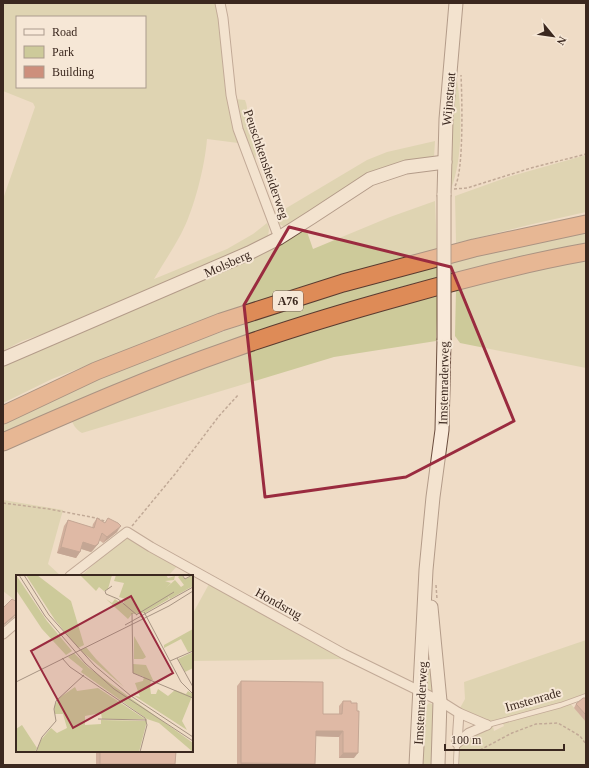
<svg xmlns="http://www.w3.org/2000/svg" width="589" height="768" font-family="'Times New Roman',serif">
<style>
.green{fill:#cdca9a;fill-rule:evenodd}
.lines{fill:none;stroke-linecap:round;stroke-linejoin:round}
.lane-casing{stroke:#8b6c5c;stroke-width:6}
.street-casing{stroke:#8b6c5c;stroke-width:11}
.secondary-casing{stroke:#6c4e3f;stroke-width:15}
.highway-casing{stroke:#593b30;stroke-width:19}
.path{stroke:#8b6c5c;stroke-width:1.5;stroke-dasharray:3 2;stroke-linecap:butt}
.lane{stroke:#f9eada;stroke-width:4.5}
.street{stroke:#f9eada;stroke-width:9}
.secondary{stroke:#f9eada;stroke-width:13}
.highway{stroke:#de8b57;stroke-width:17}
.secondary-bridge-casing{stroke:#6c4e3f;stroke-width:15;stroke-linecap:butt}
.secondary-bridge{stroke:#f9eada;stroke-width:13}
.wall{fill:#b07b6b}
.shaded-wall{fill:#906457}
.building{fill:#cd8f7c;stroke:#906457}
.marked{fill:none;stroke:#9a2b3f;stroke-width:3;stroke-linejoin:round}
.labels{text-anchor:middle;stroke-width:4;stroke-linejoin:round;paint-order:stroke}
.shield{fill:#f6e7d6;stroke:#736156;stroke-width:1}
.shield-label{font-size:12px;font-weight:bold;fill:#3b281f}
.street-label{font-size:13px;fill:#3b281f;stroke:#f6e7d6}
.inset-road{fill:none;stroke:#a79483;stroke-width:1}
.view{fill:#9a2b3f;fill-opacity:0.15;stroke:#9a2b3f;stroke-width:2}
.inset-edge{fill:none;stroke:#3b281f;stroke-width:2}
</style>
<rect width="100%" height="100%" fill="#efdcc6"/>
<g class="green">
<path d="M3,3h214c5,47 8,94 21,140l-31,-4c-2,27 -13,71 -26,95 -8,15 -18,30 -27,45l73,-30 26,-15 14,-11c4,8 1,13 -3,21l-197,82 -45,15 -19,10v-152l32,-92 -2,-4 -30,-12zM17,17h128v70h-128z"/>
<path d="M457,79c5,33 6,79 -6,110l2,-65z"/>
<path d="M235,99l10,1c2,5 3,10 1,15l10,37 -1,16 -5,-13z"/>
<polygon points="435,141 434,158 409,163 285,227 277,223 273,216 367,160 387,152"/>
<polygon points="586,155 586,212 533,224 456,243 455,196 508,177"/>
<polygon points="435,201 437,251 142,345 93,363 52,379 3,403 3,361 211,277 250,259 305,226 313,249 390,217"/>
<path d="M586,231v15c-43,9 -87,17 -130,27 -53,12 -105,28 -157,45 -101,32 -201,70 -296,116v-9l82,-40 72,-30 118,-42 96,-29 154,-41z"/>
<polygon points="586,259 586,368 460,343 455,336 456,289"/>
<path d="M438,292l-2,49 -102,16 -252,76c-7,-4 -9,-9 -12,-16l114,-48z"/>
<polygon points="3,500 63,510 48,564 61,576 17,576 17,602 3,591"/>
<polygon points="127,534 180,563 168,576 81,576"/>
<polygon points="209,584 346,659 192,661 192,615"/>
<polygon points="427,628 434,690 432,692 427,691 424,683"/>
<path d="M586,640v54l-19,6 19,21v44h-133l1,-22 11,-3 13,-22 -12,-4 -6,-6 5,-9 -1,-17zM501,719l3,7 -10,5 -2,-9z"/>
<polygon points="429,703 434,705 436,765 418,765 426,706"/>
</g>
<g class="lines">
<defs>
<g id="lane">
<polyline points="487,725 561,705 586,696"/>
<polyline points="456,765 457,743"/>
</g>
<g id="street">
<polyline points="220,3 223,18 231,95 238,129 279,238"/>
<polyline points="70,576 127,532 151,547 344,654 440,701 459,713 487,725"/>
<polyline points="3,634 17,622"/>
<polyline points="457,743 469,733 487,725"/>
<polyline points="457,743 459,713"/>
</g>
<g id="secondary">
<polyline points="444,195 446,119 456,3"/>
<polyline points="3,359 249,253 279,238 312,217 370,179 406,167 445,162"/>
<polyline points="431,607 440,701 438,765"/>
<polyline points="416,765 426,570 433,497 442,430 444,340"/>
</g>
<g id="highway">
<polyline points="3,415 96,371 221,322 343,283 474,248 586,224"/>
<path d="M3,442c75,-33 151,-66 229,-93 56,-20 113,-37 171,-53 60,-17 121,-33 183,-44"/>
</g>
</defs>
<use href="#lane" class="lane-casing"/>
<use href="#street" class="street-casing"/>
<use href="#secondary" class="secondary-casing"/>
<use href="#highway" class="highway-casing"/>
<g class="path">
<path d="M455,186c9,-14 7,-91 6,-111"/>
<polyline points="454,189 467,188 531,168 586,154"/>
<polyline points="3,503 49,509 96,518 107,522"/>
<polyline points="132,526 175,474 219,416 238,395"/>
<polyline points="436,585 437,599"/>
<polyline points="480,750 512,733 536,724 558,723 580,736 586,744"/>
</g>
<use href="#lane" class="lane"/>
<use href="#street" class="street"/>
<use href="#secondary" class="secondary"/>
<use href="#highway" class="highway"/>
<defs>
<polyline id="secondary-bridge" points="444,340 444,195"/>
</defs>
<use href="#secondary-bridge" class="secondary-bridge-casing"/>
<use href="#secondary-bridge" class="secondary-bridge"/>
</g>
<g class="wall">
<polygon points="97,518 117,532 103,543 99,540 98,544 93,550 91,552 81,549 80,552 76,558 57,553 64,526 68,520 92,528 93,524"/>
<polygon points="17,662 17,681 16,681 16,664"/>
<polygon points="241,681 323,714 339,714 339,706 343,701 354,758 339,758 339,737 315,736 314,765 237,765 237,686"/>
<polygon points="586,698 586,722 574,708 576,704"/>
<polygon points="96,751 176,751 175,764 175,765 96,765"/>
</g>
<g class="shaded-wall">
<polygon points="121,526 117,532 103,543 107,537"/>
<polygon points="83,542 98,544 93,550 91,552 79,548"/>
<polygon points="61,547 80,552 76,558 57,553"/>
<polygon points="17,613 14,617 3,626 4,624"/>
<polygon points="316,731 343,731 339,737 312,736"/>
<polygon points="343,753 358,753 354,758 339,758"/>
<polygon points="241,763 315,764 314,765 239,765"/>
<polygon points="100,764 175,764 175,765 99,765"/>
</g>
<g class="building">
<polygon points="97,518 105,523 108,518 118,523 121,526 107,537 102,533 98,544 95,546 83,542 80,552 61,547 68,520 94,528"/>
<polygon points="12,599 17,602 17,611 16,612 17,613 4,624 3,623 3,608"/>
<polygon points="241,681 323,682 323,714 342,714 343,701 351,701 351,703 357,703 357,711 359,711 358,753 343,753 343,731 316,731 315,764 241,763"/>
<polygon points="583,698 586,698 586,715 576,704"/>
<polygon points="100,751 176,751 175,764 100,764"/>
</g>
<path d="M0 0H589V768H0ZM289,227l162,40 63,154 -108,56 -141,20 -21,-192z" fill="#efdcc6" fill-opacity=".55" fill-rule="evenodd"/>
<path class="marked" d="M289,227l162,40 63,154 -108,56 -141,20 -21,-192z"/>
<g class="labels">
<rect class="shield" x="273" y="291" width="30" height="20" rx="3"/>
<g class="shield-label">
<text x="288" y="305">A76</text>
</g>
<g class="street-label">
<text transform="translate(448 99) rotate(-85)" y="5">Wijnstraat</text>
<text transform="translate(267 164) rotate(71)" y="5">Peuschkensheiderweg</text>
<text transform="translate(227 263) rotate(-24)" y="5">Molsberg</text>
<text transform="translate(443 383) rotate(-89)" y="5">Imstenraderweg</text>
<text transform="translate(279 603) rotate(29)" y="5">Hondsrug</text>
<text transform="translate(533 699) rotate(-16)" y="5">Imstenrade</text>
<text transform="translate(420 703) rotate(-87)" y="5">Imstenraderweg</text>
</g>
</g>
<g transform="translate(16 575)">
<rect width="177" height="177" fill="#efdcc6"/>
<path d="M0,0l31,46 25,30 -6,4 -24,-26 -26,-39zM10,0h11l34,26 13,44 -6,3 -23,-28zM64,0h32l-4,14 -4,2 -5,-4 -3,4zM100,0h50l2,3 7,-2 -1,4 -9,1 6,2 -5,5 9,-8 6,7 3,-2 -6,-8 3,-2 4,4 8,-4v11l-23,13 -2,-3 1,3 -24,14 -13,1 -4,5 -22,-20 6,4 3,-4 -7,-4 15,9 2,-5 -6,-2 5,-14 -10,-2zM177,54v22l-5,1 -7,-13 -17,9v-3zM118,61l12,21 -3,2h-9zM70,72l10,12 28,28 -44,-37zM177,77v16l-8,4 -7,-13zM58,78l15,15 104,75v9l-34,-29 -12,-4 -66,-47 2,-3 -15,-12zM117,89l13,1 7,15h-2l-1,7 1,7h5l2,-5 10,7 7,-6 11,4 2,-3 5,3 -11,27 5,9 -54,-35 7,2 -5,-14 8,-2 1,-4 -11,-4zM59,112l2,4 21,-3 47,31h-43l-1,-6 -16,3v9l16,-1v-4l46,1 -8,31h-103l5,-12 10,-12 6,5 10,-5 -4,-14h-8l-1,-7 5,-9zM6,150l15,23 -2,4h-19v-23z" fill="#cdca9a"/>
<path class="inset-road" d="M3,0l26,41 40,47 29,26 79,52M8,0l25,40 46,51 36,30 62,41M166,0l3,4 7,-4M96,11l-7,5 1,3 12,5 19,16M128,37l37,70 12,12M116,38l1,60 60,25M120,40l38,-23M109,50l68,-38M46,83l8,9 75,51 2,7 -7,27M161,83l16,29M154,86l23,-10M0,107l153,-76 24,-15M82,144l49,1M20,177l6,-15 14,-16 -2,-12 2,-8 28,-26"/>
<path class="view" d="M115,21l42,77 -100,55 -42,-77z"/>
<rect width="177" height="177" class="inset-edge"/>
</g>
<rect width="589" height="768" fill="none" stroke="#3b281f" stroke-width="8"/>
<rect x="16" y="16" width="130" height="72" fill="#f6e7d6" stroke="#ab9b8d"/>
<rect x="24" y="29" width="20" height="6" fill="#f9eada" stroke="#ab9b8d"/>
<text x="52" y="36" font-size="12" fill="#3b281f">Road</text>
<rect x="24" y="46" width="20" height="12" fill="#cdca9a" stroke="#ab9b8d"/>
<text x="52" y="56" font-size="12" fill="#3b281f">Park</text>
<rect x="24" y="66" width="20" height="12" fill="#cd8f7c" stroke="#ab9b8d"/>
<text x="52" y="76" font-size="12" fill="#3b281f">Building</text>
<g transform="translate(553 36) rotate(119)" stroke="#f6e7d6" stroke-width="3" paint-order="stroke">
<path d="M0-3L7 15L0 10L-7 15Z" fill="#3b281f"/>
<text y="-6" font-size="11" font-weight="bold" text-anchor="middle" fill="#3b281f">N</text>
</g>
<path d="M445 744v6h119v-6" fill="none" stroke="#3b281f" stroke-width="2"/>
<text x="451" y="744" font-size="12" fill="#3b281f" stroke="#f6e7d6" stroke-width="3" paint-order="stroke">100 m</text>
</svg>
